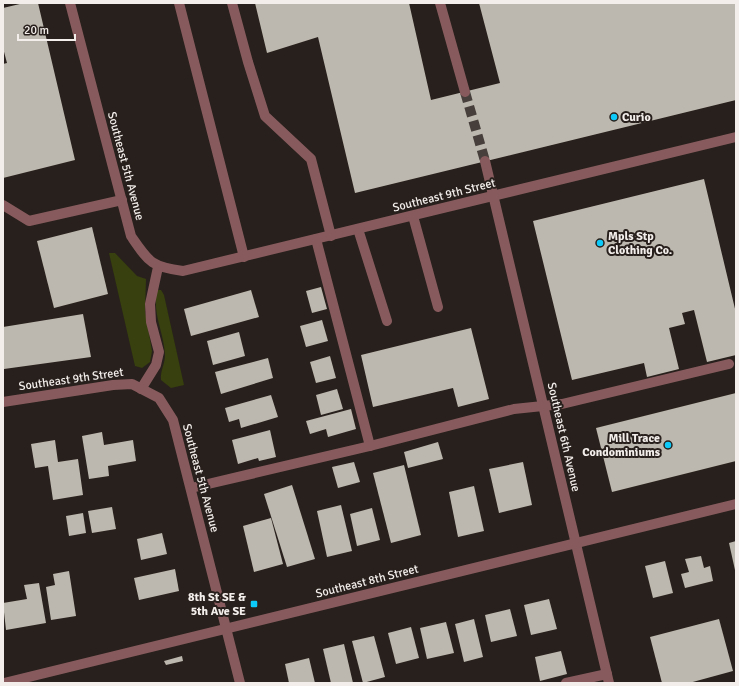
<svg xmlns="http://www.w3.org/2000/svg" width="739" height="686" font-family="Signika,sans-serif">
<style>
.green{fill:#37400e}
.building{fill:#bdb8af}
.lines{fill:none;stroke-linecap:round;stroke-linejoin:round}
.minor-tunnel{stroke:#463f3b;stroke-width:10;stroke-dasharray:10 5;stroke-linecap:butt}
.minor{stroke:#875b5e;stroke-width:10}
.poi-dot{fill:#0ccafa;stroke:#28201c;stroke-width:1.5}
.labels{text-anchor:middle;stroke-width:4;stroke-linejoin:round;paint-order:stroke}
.poi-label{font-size:12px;font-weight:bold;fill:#f3eeeb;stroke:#28201c;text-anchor:start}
.street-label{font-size:12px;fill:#f3eeeb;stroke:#28201c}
</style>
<rect width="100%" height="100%" fill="#28201c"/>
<g class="green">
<polygon points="109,253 115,253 137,276 146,279 145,311 152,351 150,362 142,368 135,366"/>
<path d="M157,290h4l3,5 20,90 -13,3 -10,-8c-1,-9 4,-16 4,-25 -1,-23 -13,-41 -8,-65z"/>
</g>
<g class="building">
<polygon points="24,3 38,3 75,160 3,178 3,64 7,63 3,48 3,8"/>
<polygon points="255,3 409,3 431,100 500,83 479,3 736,3 736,100 355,193 318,37 267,53"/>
<polygon points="704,179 736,313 736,355 707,362 694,310 682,313 685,324 669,328 679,369 647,377 644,363 572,380 533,221"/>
<polygon points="92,227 108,294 54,308 37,241"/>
<polygon points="321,287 327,309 312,313 306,291"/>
<polygon points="251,290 259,317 191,336 184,309"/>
<polygon points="83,314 91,357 4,369 3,327"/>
<polygon points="322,320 328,341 306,347 300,326"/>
<polygon points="471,328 489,399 458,407 453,388 373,407 361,355"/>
<polygon points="239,332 245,356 213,365 207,341"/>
<polygon points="330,356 336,378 316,383 310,362"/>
<polygon points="268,358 273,378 221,394 215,372"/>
<polygon points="337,389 343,409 321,415 316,395"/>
<polygon points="736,393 736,461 612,492 596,428"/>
<polygon points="271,395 278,417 241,428 239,419 229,422 225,408"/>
<polygon points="351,409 356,429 328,437 326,429 310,434 306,421"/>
<polygon points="270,430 276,457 259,461 258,458 238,464 232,440"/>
<polygon points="102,432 104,445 133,440 136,461 108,466 109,476 89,479 82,436"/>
<polygon points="55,440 58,462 78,459 83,495 53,500 48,466 35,468 31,444"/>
<polygon points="438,442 443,459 408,468 404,452"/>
<polygon points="354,462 360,482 338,488 332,467"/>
<polygon points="523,462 532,505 499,513 489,469"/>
<polygon points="404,465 421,535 391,543 373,473"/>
<polygon points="292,485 315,559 287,567 264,494"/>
<polygon points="474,486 484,531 458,537 449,492"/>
<polygon points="341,505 352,551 327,557 317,511"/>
<polygon points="112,507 116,529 92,533 88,511"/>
<polygon points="372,508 380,540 357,546 350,514"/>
<polygon points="83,513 86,533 69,536 66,516"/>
<polygon points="271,518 283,564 254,572 243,526"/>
<polygon points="162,533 167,554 141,560 137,539"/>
<polygon points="736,541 736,570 735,570 729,543"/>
<polygon points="701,556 704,568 710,566 713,581 685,588 681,574 689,572 685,559"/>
<polygon points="665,561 673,593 653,598 645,566"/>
<polygon points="175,569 179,591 139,600 134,578"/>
<polygon points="69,571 76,616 51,620 46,587 55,585 53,574"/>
<polygon points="39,583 46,623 6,630 3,603 27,599 24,585"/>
<polygon points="549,599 557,629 531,635 524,605"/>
<polygon points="510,609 517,636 491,642 485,615"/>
<polygon points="474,619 483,657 464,662 455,624"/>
<polygon points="719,619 733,671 689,683 662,683 650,637"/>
<polygon points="446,622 454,653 427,659 420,628"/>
<polygon points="411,627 419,658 396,664 388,633"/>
<polygon points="374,636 385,677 363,683 352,641"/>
<polygon points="344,644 353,683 331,683 323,649"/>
<polygon points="561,651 567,674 540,681 535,657"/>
<polygon points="182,656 183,661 166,665 164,661"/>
<polygon points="309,658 315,683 289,683 285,664"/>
</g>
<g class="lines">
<polyline class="minor-tunnel" points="465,92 485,161"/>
<g class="minor">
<path d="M70,3l61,233c18,26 20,31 52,35l553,-134"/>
<polyline points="179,3 244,257"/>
<polyline points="232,3 248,62 265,116 311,159 331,236"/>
<polyline points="440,3 465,92"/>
<polyline points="485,161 609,683"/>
<polyline points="3,205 29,221 122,200"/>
<polyline points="413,216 438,307"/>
<polyline points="358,229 387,321"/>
<polyline points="316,239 370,446"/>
<polyline points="141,389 156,365 159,352 151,322 150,304 158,267"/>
<polyline points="3,402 113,385 132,384 159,398 173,420 240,683"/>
<polyline points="191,488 370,446 514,409 562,404 729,364"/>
<polyline points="4,683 736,504"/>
<polyline points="566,683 607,674"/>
</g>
</g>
<g class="poi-dot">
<circle cx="614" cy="117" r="4"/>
<circle cx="600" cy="243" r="4"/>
<circle cx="668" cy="445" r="4"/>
<rect x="250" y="600" width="8" height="8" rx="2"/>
</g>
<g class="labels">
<g class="poi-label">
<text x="622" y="121">Curio</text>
<text x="608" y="240">Mpls Stp<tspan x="608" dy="14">Clothing Co.</tspan></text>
<text x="660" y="442" text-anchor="end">Mill Trace<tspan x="660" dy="14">Condominiums</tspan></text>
<text x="246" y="601" text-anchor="end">8th St SE &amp;<tspan x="246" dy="14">5th Ave SE</tspan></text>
</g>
<g class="street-label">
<text transform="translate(126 166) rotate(75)" y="4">Southeast 5th Avenue</text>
<text transform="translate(444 195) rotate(-14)" y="4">Southeast 9th Street</text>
<text transform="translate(71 379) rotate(-8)" y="4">Southeast 9th Street</text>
<text transform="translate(564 437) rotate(77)" y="4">Southeast 6th Avenue</text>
<text transform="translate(201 478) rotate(75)" y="4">Southeast 5th Avenue</text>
<text transform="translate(367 581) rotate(-14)" y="4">Southeast 8th Street</text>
</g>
</g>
<rect width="739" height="686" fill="none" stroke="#f3eeeb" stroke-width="8"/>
<path d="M18 34v6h57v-6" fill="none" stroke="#f3eeeb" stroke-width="2"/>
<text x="24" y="34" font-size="12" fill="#f3eeeb" stroke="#28201c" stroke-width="3" paint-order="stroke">20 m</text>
</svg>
